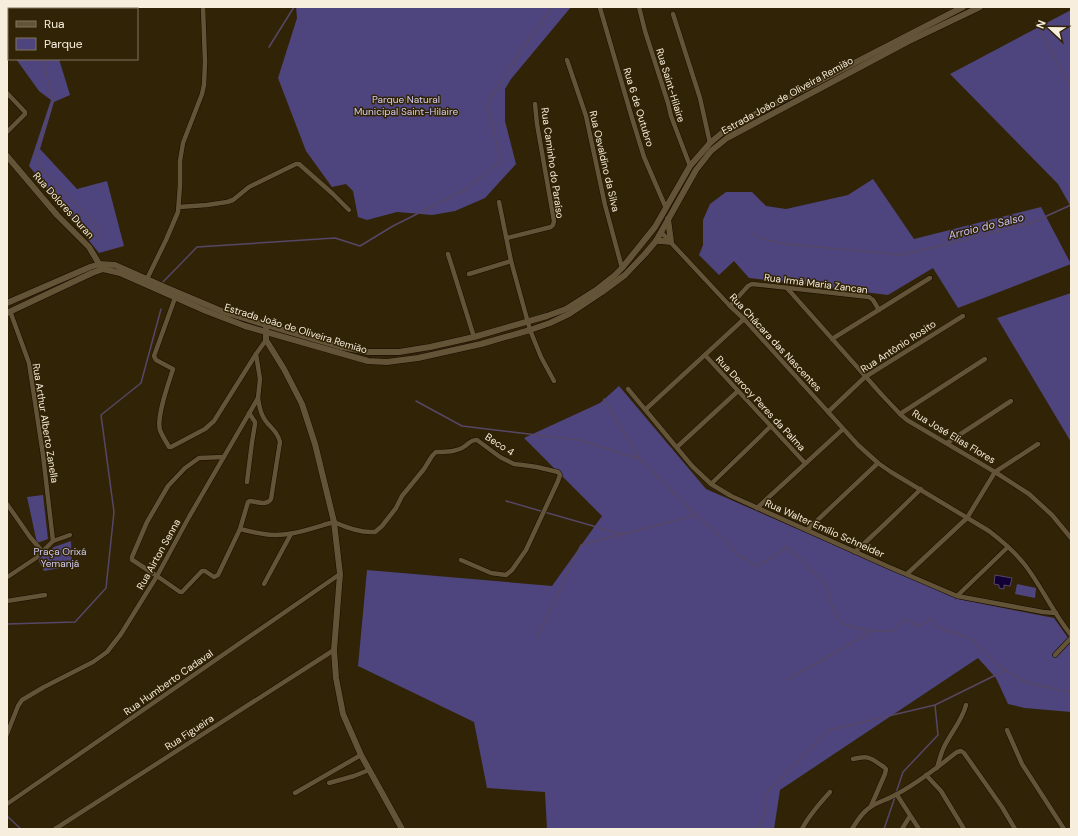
<svg xmlns="http://www.w3.org/2000/svg" width="1078" height="836" font-family="'DM Sans',sans-serif">
<style>
.green{fill:#4e457e}
.water{fill:#110035;stroke:#564767}
.lines{fill:none;stroke-linecap:round;stroke-linejoin:round}
.stream{stroke:#564767;stroke-width:1.5}
.street-casing{stroke:#170d00;stroke-width:5.5}
.secondary-casing{stroke:#170d00;stroke-width:7}
.street{stroke:#645437;stroke-width:4.5}
.secondary{stroke:#645437;stroke-width:6}
.labels{text-anchor:middle;stroke-width:3;stroke-linejoin:round;paint-order:stroke}
.street-label{font-size:10px;fill:#f7eedd;stroke:#312306}
.park-label{font-size:10px;fill:#d2cef5;stroke:#312306}
.water-label{font-size:11px;font-style:italic;fill:#c8c3fc;stroke:#312306}
</style>
<rect width="100%" height="100%" fill="#312306"/>
<g class="green">
<polygon points="7,7 78,7 77,9 9,9 9,49 7,47"/>
<polygon points="296,7 571,7 511,79 505,89 505,121 516,164 485,198 455,211 432,215 397,212 367,220 358,217 353,191 346,184 332,187 306,151 278,78 297,18"/>
<polygon points="1071,10 1071,207 1058,184 950,74"/>
<polygon points="16,59 59,59 70,95 54,102 40,149 77,189 107,181 124,246 99,253 29,166 51,100 39,91"/>
<polygon points="873,179 914,239 1041,207 1071,264 958,308 933,268 888,295 749,278 734,261 719,275 699,255 703,245 703,220 710,204 726,192 752,192 766,206 786,209 848,195"/>
<polygon points="1071,293 1071,442 997,318"/>
<polygon points="619,386 706,489 958,599 1054,618 1071,642 1071,712 1025,708 1008,704 996,678 978,658 780,790 774,829 547,829 545,792 487,788 474,722 358,666 367,570 552,586 602,516 524,438 600,403"/>
<polygon points="43,495 48,539 37,543 27,497"/>
<polygon points="71,541 72,566 44,571 38,559 54,547"/>
<polygon points="1017,584 1036,588 1035,598 1015,594"/>
</g>
<polygon class="water" points="995,575 1012,578 1010,586 1004,585 1004,589 999,588 999,585 994,584"/>
<g class="lines">
<g class="stream">
<polyline points="30,7 30,9"/>
<polyline points="1036,23 1071,88"/>
<polyline points="269,47 294,7"/>
<polyline points="43,59 53,101 36,153 40,166 99,229 97,239"/>
<polyline points="751,232 759,238 785,244 902,255 1031,223 1071,205"/>
<polyline points="163,282 197,247 335,238 360,246 393,226 465,190 501,161 487,103 519,54 552,7"/>
<polyline points="604,399 640,459 696,515 726,541 736,554 757,566 788,547 827,586 829,600 837,617 843,624 870,631 893,631 905,619 919,627 931,618 937,627 972,639 996,664 1023,681 1071,693"/>
<polyline points="416,401 462,426 579,440 640,459"/>
<polyline points="506,501 621,534"/>
<polyline points="7,624 75,622 106,588 114,512 101,415 141,383 161,309"/>
<polyline points="537,637 581,545 696,515"/>
<polyline points="787,680 870,632"/>
<polyline points="896,793 903,772 938,735 935,705"/>
<polyline points="7,816 21,829"/>
<polyline points="757,829 764,818 766,793 829,730 935,705 1006,670"/>
<polyline points="884,829 895,797"/>
</g>
<defs>
<g id="street">
<polyline points="639,7 645,31 668,103 671,116 690,166"/>
<polyline points="600,8 632,118 644,157 666,208"/>
<polyline points="673,14 700,98 710,143"/>
<polyline points="567,60 586,116 605,205 622,268"/>
<polyline points="7,93 25,112 25,114 7,132"/>
<polyline points="499,202 511,261 530,330 541,357 554,381"/>
<polyline points="179,207 207,205 227,202 233,200 249,187 296,164 299,164 333,194 349,210"/>
<path d="M661,232l69,74 14,13 114,126 20,18 13,9 98,59c13,10 26,21 36,34 17,22 28,48 46,70"/>
<polyline points="507,238 551,227 553,225 554,221 537,124 535,104"/>
<polyline points="448,254 474,337"/>
<polyline points="469,274 511,261"/>
<polyline points="147,279 166,240 178,212 180,185 180,161 183,143 202,94 204,85 205,62 203,7"/>
<polyline points="787,288 882,395 900,414 907,420 995,472 1029,494 1052,515 1071,538"/>
<path d="M175,298l-21,58 2,4 17,9c-4,13 -17,48 -13,61 2,6 6,11 9,17h2l34,-18 9,-8 42,-67"/>
<polyline points="730,306 748,286 752,284 869,297 873,300 879,310"/>
<polyline points="10,311 29,363 43,455 53,541"/>
<polyline points="832,339 930,278"/>
<polyline points="705,355 805,463"/>
<polyline points="628,389 692,466 711,484 731,496 887,566 957,596 1043,612 1056,613"/>
<polyline points="646,409 744,319"/>
<polyline points="828,412 865,377 963,316"/>
<polyline points="900,414 985,359"/>
<polyline points="947,443 1011,401"/>
<polyline points="677,447 738,391"/>
<path d="M224,457l-25,1 -14,10 -17,18 -21,36 -15,35v3l2,1 23,15 23,16h2l20,-21h3l9,6 4,-2 22,-46 8,-27 2,-1c7,1 17,5 21,-2l9,-57c-3,-12 -9,-13 -15,-22 -5,-7 -6,-15 -7,-22"/>
<polyline points="247,482 252,442 255,424 255,422 249,413"/>
<polyline points="711,484 771,426"/>
<polyline points="7,504 30,537 42,551"/>
<polyline points="757,508 843,429"/>
<path d="M240,529c8,2 16,4 24,5 24,4 48,-6 70,-12 13,6 27,11 41,10l7,-6 14,-18 6,-12 22,-27 8,-13 4,-4c10,0 21,0 29,-6 5,-3 6,-7 12,-6l23,17 14,7 9,1 14,2 21,5 2,3 -2,6 -32,69 -14,20 -6,5 -15,-2 -30,-13"/>
<polyline points="807,530 878,463"/>
<polyline points="855,552 886,523 921,489"/>
<polyline points="907,574 967,518 995,472 1038,444"/>
<polyline points="7,577 9,576 36,558 53,541 70,535"/>
<polyline points="264,584 291,534"/>
<polyline points="957,596 1008,547"/>
<polyline points="7,601 45,595"/>
<polyline points="1055,655 1071,638"/>
<polyline points="1007,730 1022,764 1064,829"/>
<polyline points="7,734 18,706 22,700 44,687 93,662 107,652 121,634 157,576 189,517 258,398 260,379 256,354 266,340"/>
<path d="M853,759c17,-4 17,-1 31,8l2,2 -1,5 -14,32"/>
<path d="M937,768c2,-7 4,-15 7,-21 7,-15 18,-26 22,-42"/>
<polyline points="926,775 941,791 964,829"/>
<polyline points="329,783 354,776 369,770"/>
<polyline points="295,793 361,755"/>
<polyline points="897,795 919,829"/>
<polyline points="7,804 340,574"/>
<polyline points="55,829 334,650"/>
<path d="M802,829c7,-14 18,-26 28,-37"/>
<path d="M852,829c5,-8 11,-18 20,-23 8,-5 17,-7 25,-12 21,-11 41,-27 60,-42l4,-1 3,2 38,54 13,22"/>
<polyline points="902,829 910,816"/>
</g>
<g id="secondary">
<polyline points="7,156 57,215 89,247 101,267"/>
<polyline points="656,241 662,241 671,242 668,219"/>
<polyline points="7,303 90,267 100,264 115,265 167,288 224,312 266,325 342,347 368,352 399,352 430,347 474,337 547,316 566,309 596,290 615,275 622,268 655,227 690,166 710,143 723,132 744,120 963,7"/>
<polyline points="7,313 92,273 103,269 120,273 206,311 245,326 368,361 387,362 418,358 481,344 530,330 550,323 569,314 602,292 625,275 645,254 656,241 696,170 711,151 727,138 907,42 980,7"/>
<polyline points="266,328 266,340 284,369 302,404 315,444 334,522 340,574 334,650 336,678 343,714 361,755 402,829"/>
</g>
</defs>
<use href="#street" class="street-casing"/>
<use href="#secondary" class="secondary-casing"/>
<use href="#street" class="street"/>
<use href="#secondary" class="secondary"/>
</g>
<g class="labels">
<g class="street-label">
<text transform="translate(671 85) rotate(73)" y="4">Rua Saint-Hilaire</text>
<text transform="translate(787 95) rotate(-29)" y="4">Estrada João de Oliveira Remião</text>
<text transform="translate(639 107) rotate(73)" y="4">Rua 6 de Outubro</text>
<text transform="translate(605 161) rotate(77)" y="4">Rua Osvaldino da Silva</text>
<text transform="translate(553 163) rotate(82)" y="4">Rua Caminho do Paraíso</text>
<text transform="translate(64 205) rotate(48)" y="4">Rua Dolores Duran</text>
<text transform="translate(816 283) rotate(7)" y="4">Rua Irmã Maria Zancan</text>
<text transform="translate(296 328) rotate(17)" y="4">Estrada João de Oliveira Remião</text>
<text transform="translate(776 342) rotate(47)" y="4">Rua Chácara das Nascentes</text>
<text transform="translate(898 346) rotate(-33)" y="4">Rua Antônio Rosito</text>
<text transform="translate(761 403) rotate(47)" y="4">Rua Derocy Peres da Palma</text>
<text transform="translate(46 423) rotate(81)" y="4">Rua Arthur Alberto Zanella</text>
<text transform="translate(954 436) rotate(31)" y="4">Rua José Elias Flores</text>
<text transform="translate(500 444) rotate(33)" y="4">Beco 4</text>
<text transform="translate(825 528) rotate(24)" y="4">Rua Walter Emílio Schneider</text>
<text transform="translate(158 554) rotate(-61)" y="4">Rua Airton Senna</text>
<text transform="translate(168 682) rotate(-35)" y="4">Rua Humberto Cadaval</text>
<text transform="translate(189 732) rotate(-33)" y="4">Rua Figueira</text>
</g>
<g class="park-label">
<text x="406" y="103">Parque Natural<tspan x="406" dy="12">Municipal Saint-Hilaire</tspan></text>
<text x="60" y="555">Praça Orixá<tspan x="60" dy="12">Yemanjá</tspan></text>
</g>
<g class="water-label">
<text transform="translate(986 226) rotate(-14)" y="4">Arroio do Salso</text>
</g>
</g>
<rect width="1078" height="836" fill="none" stroke="#f7eedd" stroke-width="16"/>
<rect x="8" y="8" width="130" height="52" fill="#312306" stroke="#80745c"/>
<rect x="16" y="21" width="20" height="6" fill="#645437" stroke="#80745c"/>
<text x="44" y="28" font-size="12" fill="#f7eedd">Rua</text>
<rect x="16" y="38" width="20" height="12" fill="#4e457e" stroke="#80745c"/>
<text x="44" y="48" font-size="12" fill="#f7eedd">Parque</text>
<g transform="translate(1050 28) rotate(292)" stroke="#312306" stroke-width="3" paint-order="stroke">
<path d="M0-3L7 15L0 10L-7 15Z" fill="#f7eedd"/>
<text y="-6" font-size="11" font-weight="bold" text-anchor="middle" fill="#f7eedd">N</text>
</g>
</svg>
